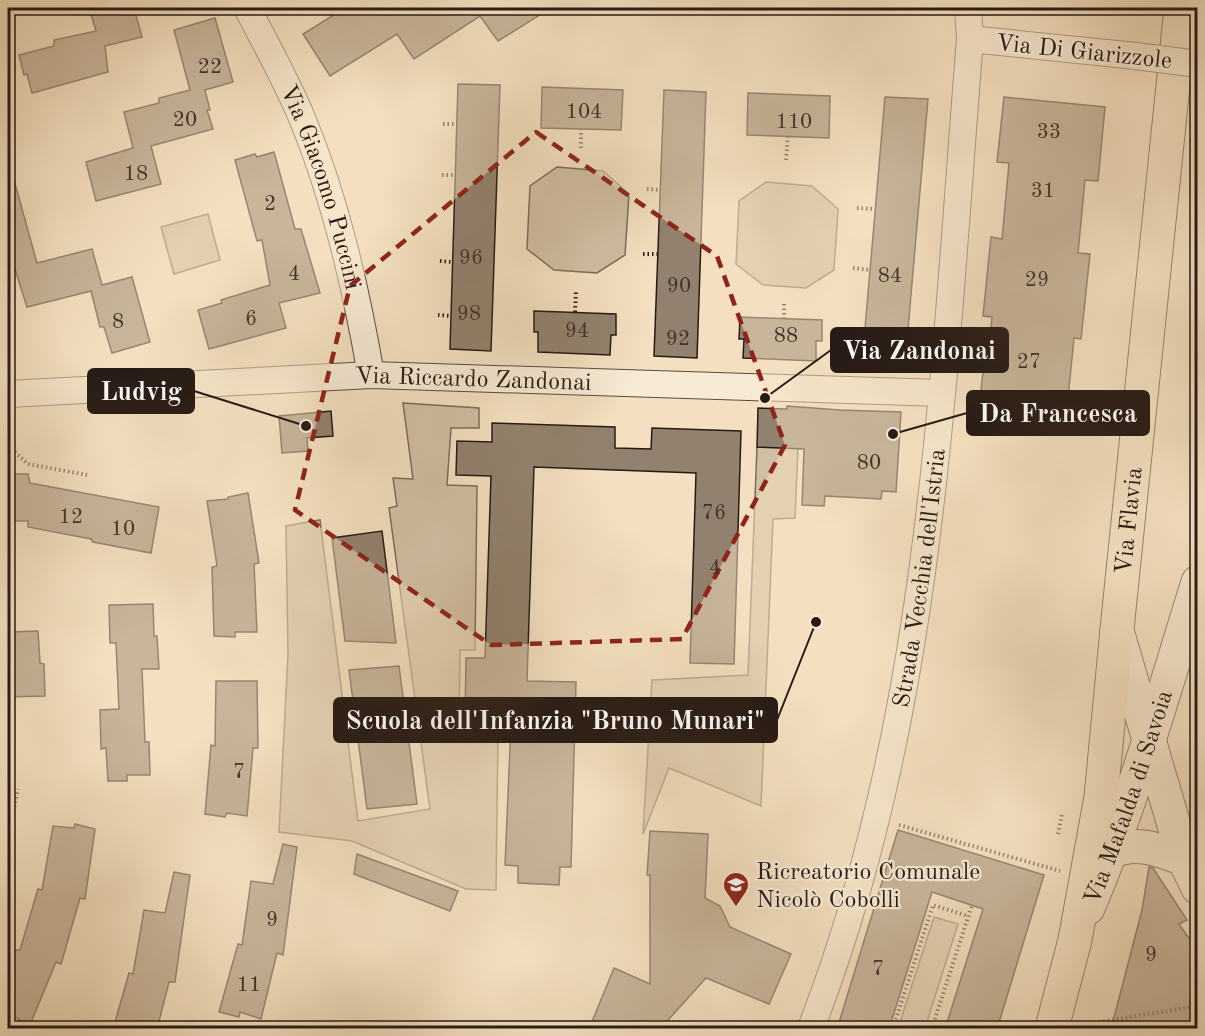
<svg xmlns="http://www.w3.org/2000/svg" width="1205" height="1036" font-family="'Old Standard TT',serif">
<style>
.green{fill:#d1bfa3;stroke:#7c6d5c;stroke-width:1.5}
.building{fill:#92816e;stroke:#271b16;stroke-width:1.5}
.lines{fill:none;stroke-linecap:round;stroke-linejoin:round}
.street-casing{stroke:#5a4c40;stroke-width:28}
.secondary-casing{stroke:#271b16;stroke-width:35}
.primary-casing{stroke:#271b16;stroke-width:35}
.path{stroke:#271b16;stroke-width:4;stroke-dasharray:1.5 3;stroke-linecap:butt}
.street{stroke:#f8ebd6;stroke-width:26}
.secondary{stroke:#f8ebd6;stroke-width:33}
.primary{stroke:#f4e0c0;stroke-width:33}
.street-bridge-casing{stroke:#5a4c40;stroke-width:28;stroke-linecap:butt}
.street-bridge{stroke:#f8ebd6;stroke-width:26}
.marked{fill:none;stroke:#8f2418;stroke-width:4.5;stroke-dasharray:12 8;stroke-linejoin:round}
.labels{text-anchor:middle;stroke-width:4.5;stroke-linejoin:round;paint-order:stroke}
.number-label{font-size:21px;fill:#42342c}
.street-label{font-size:24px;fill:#271b16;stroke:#f8ebd6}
.poi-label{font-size:24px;fill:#271b16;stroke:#f8ebd6;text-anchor:start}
.leader{fill:none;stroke:#271b16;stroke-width:2}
.callout-dot{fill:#271b16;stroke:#f8ebd6;stroke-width:2}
.callout{fill:#271b16;stroke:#271b16;stroke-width:2}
.callout-label{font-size:26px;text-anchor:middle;font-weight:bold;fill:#fff}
</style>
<rect width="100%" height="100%" fill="#f4e0c0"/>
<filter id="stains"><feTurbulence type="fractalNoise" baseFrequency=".00333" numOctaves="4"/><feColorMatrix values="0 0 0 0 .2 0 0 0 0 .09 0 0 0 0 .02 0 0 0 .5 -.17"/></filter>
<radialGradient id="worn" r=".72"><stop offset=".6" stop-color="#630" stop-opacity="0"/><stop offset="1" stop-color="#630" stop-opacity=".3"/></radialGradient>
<g class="green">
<polygon points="557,167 603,171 629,194 625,255 597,273 554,270 527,249 530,186"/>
<polygon points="766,182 812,186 838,209 834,270 806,288 763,285 736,264 739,201"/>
<polygon points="208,214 220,260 174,274 161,227"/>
<polygon points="403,403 479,408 479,428 451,428 447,485 477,486 475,650 460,650 459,726 498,733 496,890 466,889 352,841 279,832 288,654 286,526 320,520 358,821 430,809 389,508 397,506 393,478 413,479"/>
<polygon points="757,447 798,447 795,518 773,519 761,806 669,768 643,834 652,680 748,675"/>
<polygon points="934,917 958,924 925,1028 898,1028"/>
</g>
<g class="building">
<polygon points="89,8 134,8 142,37 105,46 108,72 32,93 27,74 24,75 19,55 54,46 54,40 96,31"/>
<polygon points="345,8 551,8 498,41 480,16 414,59 397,34 330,76 303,34"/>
<polygon points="215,18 233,82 205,90 210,110 207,110 213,129 151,146 161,184 96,201 86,162 133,148 124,112 159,103 159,98 190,90 174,30"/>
<polygon points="458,84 500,85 491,351 450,349"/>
<polygon points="542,87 623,90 621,130 541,128"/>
<polygon points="664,90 706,92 697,358 654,356"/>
<polygon points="748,93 830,96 829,138 747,135"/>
<polygon points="885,97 928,99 905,364 862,363"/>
<polygon points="1004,97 1105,107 1098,181 1085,180 1078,253 1090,254 1081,339 1074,338 1067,408 980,399 984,363 987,363 992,317 983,316 991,237 1002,239 1009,163 997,162"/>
<polygon points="274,152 295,229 301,229 320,293 279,303 286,328 209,349 198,310 222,303 221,300 270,285 262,240 257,241 235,160 255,154 257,157"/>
<polygon points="14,180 37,263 92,249 102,285 132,277 150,342 112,353 104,327 100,327 91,291 27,307 8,247 8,181"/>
<polygon points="534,311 616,314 616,335 611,335 610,355 538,352 538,332 534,332"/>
<polygon points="740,317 822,320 822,341 816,341 816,361 743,358 744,339 739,339"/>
<polygon points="787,406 840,410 901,412 896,492 882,491 881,499 825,496 824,506 802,505 804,449 757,447 758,408 787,409"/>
<polygon points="331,411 333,436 307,438 308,451 282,453 279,416"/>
<polygon points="492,423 615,427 615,448 651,449 652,428 741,431 734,664 690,663 696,473 534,467 527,681 576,682 571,867 560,867 559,885 518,883 518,866 505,865 511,723 465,721 466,658 485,658 491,476 456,475 457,441 492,442"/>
<polygon points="8,474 28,474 30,483 159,507 151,553 93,542 91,539 28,527 28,521 8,521"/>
<polygon points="248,493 259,563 254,564 257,632 235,632 235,637 214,636 212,567 217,566 207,501 228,499 228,497"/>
<polygon points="382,531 396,643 345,641 332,538"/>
<polygon points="153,604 154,636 157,636 159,669 142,669 145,742 149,742 150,775 127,775 127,781 108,781 106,748 101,749 100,710 119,709 116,643 110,643 109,605"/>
<polygon points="38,631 40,663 44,664 45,696 8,697 8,632"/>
<polygon points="399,666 417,804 367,809 349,670"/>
<polygon points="216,681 257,681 258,748 253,748 247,816 227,813 225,817 205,814 211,745 215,746"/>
<polygon points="75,824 95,829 85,899 80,898 61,964 56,962 30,1025 8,1014 8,970 16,950 20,950 38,889 42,890 53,826 74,828"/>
<polygon points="898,830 1044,875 997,1029 945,1029 983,909 932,892 889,1029 837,1029"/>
<polygon points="650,831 708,834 705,898 720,906 730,927 791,954 769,1004 706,978 660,1029 589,1029 614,968 650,984 650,875 647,875"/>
<polygon points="283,844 297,847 283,955 277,953 261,1019 240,1012 239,1017 219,1012 238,944 242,945 251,881 273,884"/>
<polygon points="357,854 458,891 450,911 354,874"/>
<polygon points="1149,867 1153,868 1187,920 1179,924 1197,950 1197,1029 1111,1029 1142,910"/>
<polygon points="174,872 190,875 175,982 169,982 157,1029 113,1029 129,973 133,974 144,910 165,913"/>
</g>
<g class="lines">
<defs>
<g id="street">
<path id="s1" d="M247,8c19,36 39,72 55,110 34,82 54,170 69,257"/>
<polyline points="970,39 1136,56"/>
<path id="s2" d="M8,394l363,-19 570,18"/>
<path id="s3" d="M811,1028c122,-314 132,-656 159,-989l-2,-31"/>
</g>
<g id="secondary">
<polyline points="1117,631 1184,859 1198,888"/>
<path d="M1111,852c26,-12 48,-2 73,7"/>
<path id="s4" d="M1088,908c45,-106 76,-217 110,-326"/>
</g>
<g id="primary">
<path id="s5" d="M1052,1028l23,-88 26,-143 16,-168 64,-621"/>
</g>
</defs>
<use href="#street" class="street-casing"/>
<use href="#secondary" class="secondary-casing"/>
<use href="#primary" class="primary-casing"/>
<g class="path">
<polyline points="339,8 341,10"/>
<polyline points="443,124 457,124"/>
<polyline points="581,148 581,129"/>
<polyline points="786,160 788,136"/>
<polyline points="442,175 455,175"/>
<polyline points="647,189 660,190"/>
<polyline points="857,208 875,209"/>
<polyline points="643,254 658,254"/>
<polyline points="440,261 452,262"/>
<polyline points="853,268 870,270"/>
<polyline points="575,312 576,292"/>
<polyline points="438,315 451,316"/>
<polyline points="784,319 784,303"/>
<polyline points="8,446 28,464 87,475"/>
<polyline points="899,825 1060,871"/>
<polyline points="1058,834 1062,814"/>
<polyline points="8,838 18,789"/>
<polyline points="1099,1022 1198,1006"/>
<polyline points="893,1028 933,905 968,916"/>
<polyline points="932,1028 972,905"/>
</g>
<use href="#street" class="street"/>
<use href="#secondary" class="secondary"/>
<use href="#primary" class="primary"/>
<defs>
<polyline id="street-bridge" points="1136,56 1198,64"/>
</defs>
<use href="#street-bridge" class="street-bridge-casing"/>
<use href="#street-bridge" class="street-bridge"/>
</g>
<path d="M0 0H1205V1036H0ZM536,132l181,124 68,189 -103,194 -191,6 -196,-135 55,-224z" fill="#f4e0c0" fill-opacity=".55" fill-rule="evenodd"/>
<path class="marked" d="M536,132l181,124 68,189 -103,194 -191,6 -196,-135 55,-224z"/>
<defs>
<symbol id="school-pin" viewBox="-11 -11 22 30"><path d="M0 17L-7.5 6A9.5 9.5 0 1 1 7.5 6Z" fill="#8f2418" stroke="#f8ebd6"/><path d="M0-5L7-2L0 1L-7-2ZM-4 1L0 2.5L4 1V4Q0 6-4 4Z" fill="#fff"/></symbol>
</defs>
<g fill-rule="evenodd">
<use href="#school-pin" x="721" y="870" width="30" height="40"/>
</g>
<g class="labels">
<g class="number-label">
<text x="210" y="73">22</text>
<text x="584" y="118">104</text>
<text x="185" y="126">20</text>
<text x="794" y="128">110</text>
<text x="1049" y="138">33</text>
<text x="136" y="180">18</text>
<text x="1043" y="197">31</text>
<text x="270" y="210">2</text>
<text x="471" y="264">96</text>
<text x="294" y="280">4</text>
<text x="890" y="282">84</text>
<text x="1037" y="286">29</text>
<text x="679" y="292">90</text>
<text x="469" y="320">98</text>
<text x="251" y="325">6</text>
<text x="118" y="328">8</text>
<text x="577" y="337">94</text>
<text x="786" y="342">88</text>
<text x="678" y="345">92</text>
<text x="1029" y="368">27</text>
<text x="869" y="469">80</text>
<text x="714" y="519">76</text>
<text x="71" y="523">12</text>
<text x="123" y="535">10</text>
<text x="715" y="574">4</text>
<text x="239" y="778">7</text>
<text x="272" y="926">9</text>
<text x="1151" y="961">9</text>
<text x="878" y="975">7</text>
<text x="249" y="991">11</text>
</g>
<g class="street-label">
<text transform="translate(1084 51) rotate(6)" y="8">Via Di Giarizzole</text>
<text dy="8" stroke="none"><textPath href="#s1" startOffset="195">Via Giacomo Puccini</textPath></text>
<text dy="8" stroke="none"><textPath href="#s2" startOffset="466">Via Riccardo Zandonai</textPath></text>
<text dy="8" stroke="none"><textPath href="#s5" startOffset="514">Via Flavia</textPath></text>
<text dy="8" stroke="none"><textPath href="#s3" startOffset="464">Strada Vecchia dell'Istria</textPath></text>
<text dy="8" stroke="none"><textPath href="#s4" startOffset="118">Via Mafalda di Savoia</textPath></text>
</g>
<g class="poi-label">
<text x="756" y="879">Ricreatorio Comunale<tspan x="756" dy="28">Nicolò Cobolli</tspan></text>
</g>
</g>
<path class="leader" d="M765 398L831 350M306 426L194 391M893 434L967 413M816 622L777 720"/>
<g class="callout-dot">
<circle cx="765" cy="398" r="6"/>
<circle cx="306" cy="426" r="6"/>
<circle cx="893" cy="434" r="6"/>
<circle cx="816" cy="622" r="6"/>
</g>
<g class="callout">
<rect x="831" y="328" width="177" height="44" rx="6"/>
<rect x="88" y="369" width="106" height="44" rx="6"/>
<rect x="967" y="391" width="182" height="44" rx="6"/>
<rect x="334" y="698" width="443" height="44" rx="6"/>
</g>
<g class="callout-label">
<text x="919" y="359">Via Zandonai</text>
<text x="141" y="400">Ludvig</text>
<text x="1058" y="422">Da Francesca</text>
<text x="555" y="729">Scuola dell'Infanzia "Bruno Munari"</text>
</g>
<rect width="1205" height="1036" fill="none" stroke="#f4e0c0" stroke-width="30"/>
<rect x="9" y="9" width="1187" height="1018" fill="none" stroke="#271b16" stroke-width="3"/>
<rect x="15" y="15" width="1175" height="1006" fill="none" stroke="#271b16" stroke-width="1.5"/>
<rect width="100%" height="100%" filter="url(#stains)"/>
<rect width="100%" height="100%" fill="url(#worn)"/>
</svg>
